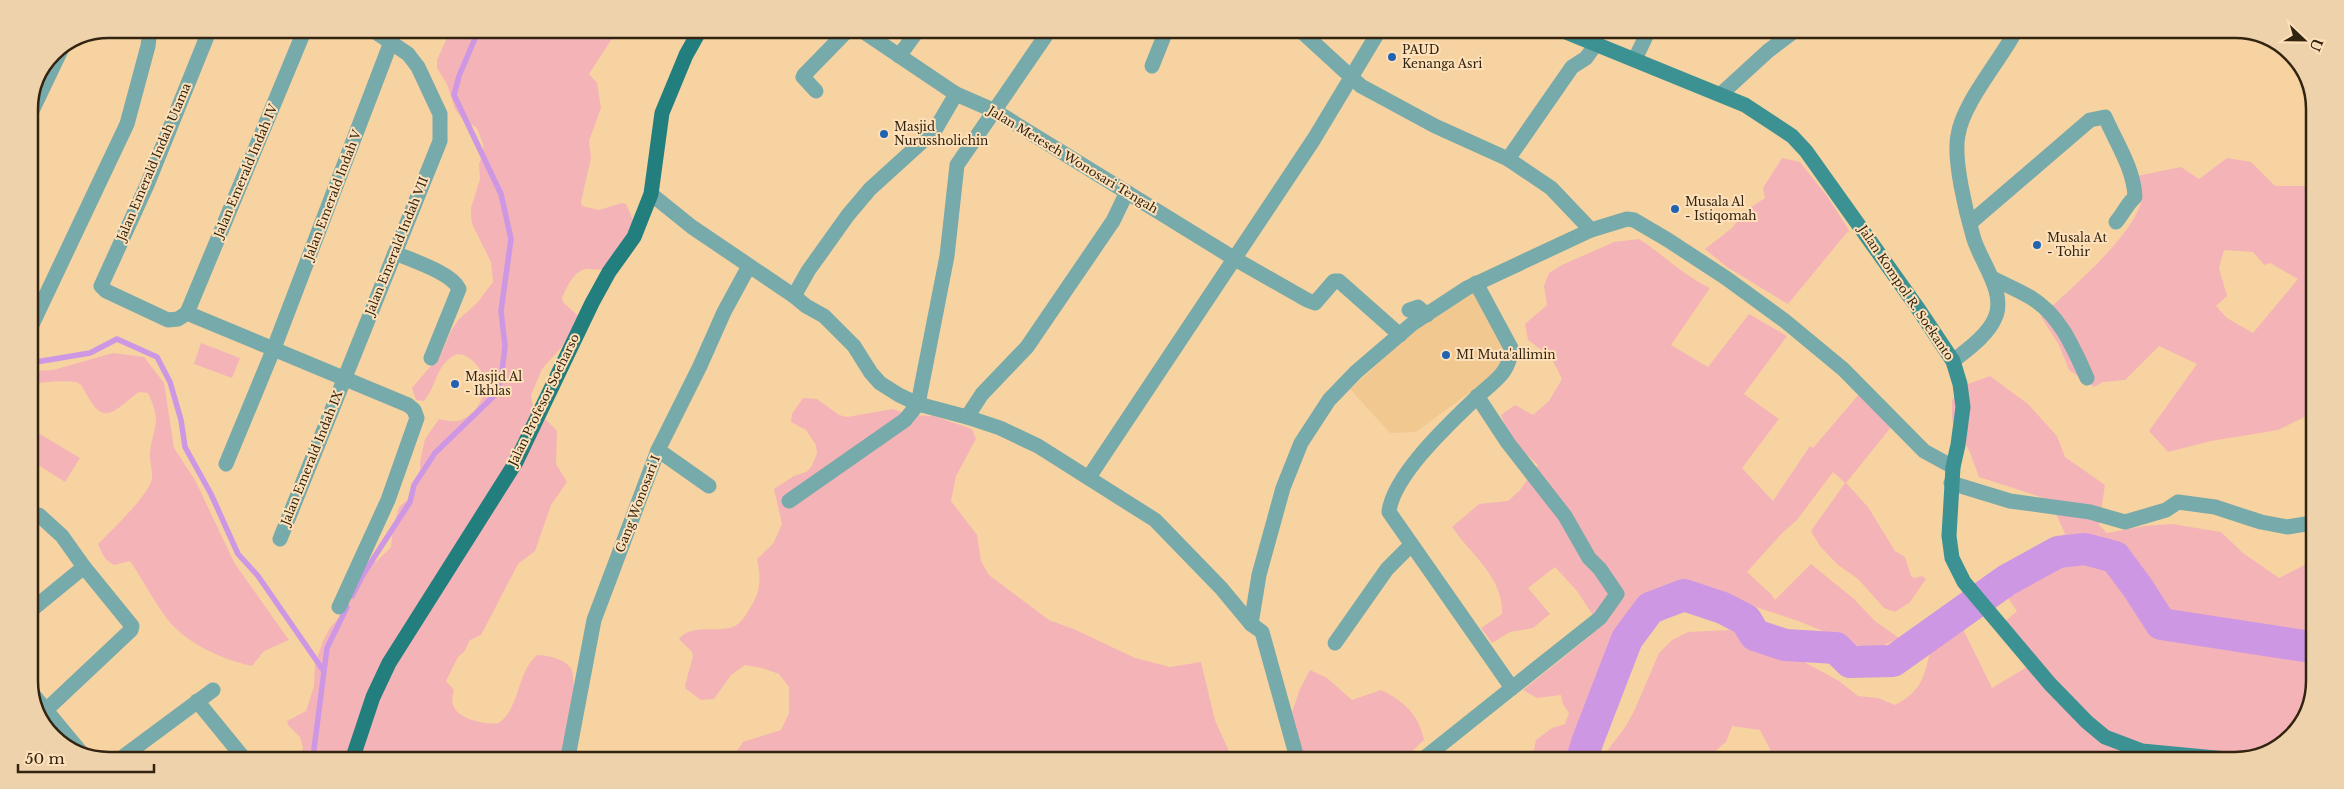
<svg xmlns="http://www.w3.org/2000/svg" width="2344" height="789" font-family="'Libre Baskerville',serif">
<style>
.built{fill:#f1c990}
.green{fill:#f4b4b7;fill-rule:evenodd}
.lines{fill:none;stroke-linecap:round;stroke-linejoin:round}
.stream{stroke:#cd97e3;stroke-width:5.5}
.river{stroke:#cd97e3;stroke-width:32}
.street{stroke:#7aa;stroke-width:15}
.secondary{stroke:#3c9293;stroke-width:15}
.primary{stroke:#237e7e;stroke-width:15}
.poi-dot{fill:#2163b3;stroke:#fee1ba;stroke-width:2}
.labels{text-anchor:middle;stroke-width:4;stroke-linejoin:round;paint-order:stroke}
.poi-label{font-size:12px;fill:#322410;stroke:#fee1ba;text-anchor:start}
.street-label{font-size:12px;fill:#322410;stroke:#fee1ba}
.rim{fill:none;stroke:#322410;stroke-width:2.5}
</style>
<rect width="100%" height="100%" fill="#f7d3a1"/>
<polygon class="built" points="1476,290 1507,344 1504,367 1416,432 1390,433 1350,389 1421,325"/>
<g class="green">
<path d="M451,29l166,2 -28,43 8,9 4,25 -12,33 2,17 -10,44 1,4 17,4 23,-7 4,1 7,16c-4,11 -20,44 -31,49 -5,2 -11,-1 -16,0 -13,2 -19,19 -24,29l1,4 16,15 -11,23 -26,29 -11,26 2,12 24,24 -1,33 11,18 -16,23 -16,46 -17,13 -37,71 -11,5 -6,12 -6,5 -12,24 8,9c-8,23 13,30 31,33 5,0 10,2 15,-1 20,-15 17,-50 37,-67 10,0 27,4 33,12 10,12 -3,74 -5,90h-265l3,-9 -3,-11 -12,-12 -1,-4 19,-10 8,-25 1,-22 8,-23 7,-13 13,-15 22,-46 13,-7 13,-13 2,-19 6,-21 12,-10 10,-20 -1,-15 5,-23 14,-20c7,1 14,4 22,1 17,-6 28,-29 22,-45 -4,-10 -19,-26 -30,-19 -18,12 -16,29 -29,45l-8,-1 -4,-12 29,-34 10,-23 7,-11 19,-17 16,-21 -2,-20 -18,-36 -2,-9v-9l9,-29 -1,-15 4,-11v-9l-6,-16 -14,-9 -8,-10 -8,-25 -10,-16v-8z"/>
<polygon points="1782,158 1800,162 1827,196 1849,230 1788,304 1727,267 1705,249 1732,228 1745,211 1765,198 1763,188"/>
<path d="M2227,158l24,4 24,24h40l-2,227 -35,17 -67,11 -43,11 -19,-21 48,-67 -38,-18 -34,34 -22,2 -9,5 -25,-17 -10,-25 -18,-28c28,-28 94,-81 101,-119 1,-7 -3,-16 -5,-22l44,-9 18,12zM2224,250l29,2 11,13 6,-2 28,16 -45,54 -26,-15 -11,-12 11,-10 -8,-28z"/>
<path d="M1639,239c25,16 45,37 71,49l-39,57 37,22 41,-53 38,22 -43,58 35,25 -37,49 31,33 37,-55 3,2 47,-55 32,33 -46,57 22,24 27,44 10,6 6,19 3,2 8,-2 4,3 -16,23 -15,10 -11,-4 -26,-29 -21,-15 -17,-18 -9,-15 34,-48 -12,-11 -36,48 -15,13 -35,39 24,22 4,6 36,-36 43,35 21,22 24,17 -28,13 -70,-29 -60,-20 -69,-15 -14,7 -40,31 -23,59 -5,15v14l-18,46h-40l4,-19 16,-12 13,-4 4,-11 -6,-9 -2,-9 -24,3 -14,-8 67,-54 4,-19 -17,-26 -22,-24 -27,21 22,26 -17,14 -23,4 -18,11 -11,-15 21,-14c2,-36 -31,-59 -50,-87l27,-23 29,-3 12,-11 18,-25 -27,-25 -10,-25 14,-10 18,10 16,-14 13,-22 -11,-22 -23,-17 -3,-16 22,-19 -3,-19 5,-13 13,-8 52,-23z"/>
<polygon points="201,343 240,358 232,378 194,364"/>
<path d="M113,353l31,4 20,26 10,65 21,32 40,84 54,76 -25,11 -12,15c-28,-6 -65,-22 -84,-46 -14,-18 -25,-40 -38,-59l-16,4c-9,-5 -12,-11 -16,-21 13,-13 50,-48 54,-65 1,-9 -3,-18 -2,-27 4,-30 12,-28 -2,-59l-9,-1c-23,16 -34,37 -52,3 -3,-4 -4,-10 -9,-12 -6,-4 -40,0 -49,1v-13l24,-1z"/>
<path d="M1990,376l38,28 29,32 8,21 40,28 -6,40 8,8 37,-7 28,-2 49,8 22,21 36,25 33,-17 -1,145 -27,38 -49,16 -460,-1 -15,-29 -28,-4 -6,16 -20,17h-105l25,-33 9,-17 24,-56 13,-13 16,-8 43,-2 40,18 22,8 46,25 19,15 20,2 17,7c31,-16 29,-33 38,-64l29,-14 30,61 35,-21 -24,-44 14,-12 -26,-38 39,-17 35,-22 -15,-34 -71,-23 -10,-27 -17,-30v-20l16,-16z"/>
<path d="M803,398l14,1 22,16 8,2 46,-8 16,6 25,1 38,13 4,10 -20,37 -5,25 26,34 4,26 8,14 60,45 27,10 59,28 35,9 31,-5 14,58 17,38 -499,-1 10,-15 38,-12 8,-17v-26l-10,-13 -17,-6 -17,-3 -14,10 -17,24 -13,1 -15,-11 -1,-4 8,-29 -1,-4 -13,-13c14,-18 43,-3 59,-15 5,-4 9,-11 12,-16 11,-17 11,-30 7,-49l16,-15 9,-20 -8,-35 20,-13 12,-4 6,-6 5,-13 -1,-8 -10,-15 -15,-8 1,-8z"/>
<polygon points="35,431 80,458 65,482 29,459 29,441"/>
<path d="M1310,670l17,8 25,22 29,-10c23,11 38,25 43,50l-20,19 -102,-1 -11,-43 9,-26z"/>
</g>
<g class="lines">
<g class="stream">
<polyline points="29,361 36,362 90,353 117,339 157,357 170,382 181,420 185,447 211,494 238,554 258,576 323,670"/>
<polyline points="352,596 364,573 410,502 414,485 435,453 496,394 502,372 505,346 501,311 511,239 501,194 454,95 459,76 479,29"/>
<polyline points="313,757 327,648 347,607"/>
</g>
<polyline class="river" points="1582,759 1588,740 1627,639 1650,608 1684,595 1723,608 1746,620 1755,635 1785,645 1836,648 1850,662 1893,661 2007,580 2058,552 2085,549 2115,557 2138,588 2161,624 2311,647"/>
<g class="street">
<polyline points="210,29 147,185 101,286 106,291 168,320 178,319 187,313 408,405 414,410 417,418 388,500 339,607"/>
<polyline points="861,30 956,94 995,111 1235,259 1307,300 1315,303 1334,281 1339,281 1400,335"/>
<polyline points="1301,31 1361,86 1435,126 1508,159 1551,188 1591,230"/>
<polyline points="899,56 918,30"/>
<polyline points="1635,59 1648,32"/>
<polyline points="1152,66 1166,31"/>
<polyline points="816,91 803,77 804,75 848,30"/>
<polyline points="1721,94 1768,51 1793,32"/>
<polyline points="29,117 62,48"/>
<polyline points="1508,159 1572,67 1586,58 1596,44"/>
<polyline points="651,194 692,227 794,296 806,306 824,316 854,346 871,373 880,383 899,395 918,404 967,417 1000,428 1038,446 1155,520 1221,588 1251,624 1262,632 1297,758"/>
<path d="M1970,223l120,-103 15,-3c11,25 29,52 30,80 -8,7 -12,17 -19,25"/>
<path d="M395,253c16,7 57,20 64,36l-28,69"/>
<path d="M1992,278c12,6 26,12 38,19 30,18 43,50 57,81"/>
<path d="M1476,283l35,65c-1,25 -16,32 -33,48 -27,26 -85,79 -89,116l123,176 88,-70 17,-24 -17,-25 -11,-11 -24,-42 -57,-73 -31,-47"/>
<polyline points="794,296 808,271 848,215 870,189 935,130 956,94"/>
<polyline points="1409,310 1418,307 1427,315"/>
<polyline points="187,313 305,29"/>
<polyline points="29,331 127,124 148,46 150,29"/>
<path d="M1953,361c15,-12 34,-25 42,-43 12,-26 -16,-58 -22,-82 -7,-24 -20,-77 -15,-101 5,-32 41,-73 57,-103"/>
<polyline points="967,417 982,394 1027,347 1113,221 1127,192"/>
<polyline points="658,450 709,486"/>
<polyline points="226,464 274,348 391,42"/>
<polyline points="1089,477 1314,139 1379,31"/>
<polyline points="1951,483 2010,501 2090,512 2125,522 2166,510 2178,502 2215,507 2261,522 2287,527 2312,523"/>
<polyline points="789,501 905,420 918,404 947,256 957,165 1049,31"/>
<polyline points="29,517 39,515 62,536 84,567 132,626 131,630 46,710"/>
<polyline points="280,539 440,141 440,114 418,67 408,54 371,29"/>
<polyline points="29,612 84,567"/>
<polyline points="1251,624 1259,575 1283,488 1301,443 1329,400 1356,372 1412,324 1467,288 1591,230 1627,219 1634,220 1668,240 1726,278 1785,321 1843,369 1924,451 1953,467"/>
<polyline points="1335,643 1387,569 1411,545"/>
<polyline points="31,692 84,756"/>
<polyline points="197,701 242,756"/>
<polyline points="124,756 213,690"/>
<polyline points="568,757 594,620 658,450 700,366 724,312 749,266"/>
<polyline points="1423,759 1512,688"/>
</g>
<polyline class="secondary" points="1566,32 1745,105 1792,136 1806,151 1917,307 1953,361 1960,384 1963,407 1958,445 1953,467 1949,536 1952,558 1964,582 2050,684 2087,722 2105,737 2142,751 2237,760"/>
<polyline class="primary" points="353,757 373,697 389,663 516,462 592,303 609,272 634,237 651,194 662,113 686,55 700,30"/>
</g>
<g class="poi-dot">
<circle cx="1392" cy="57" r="5"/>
<circle cx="884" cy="134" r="5"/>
<circle cx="1675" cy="209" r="5"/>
<circle cx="2037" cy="245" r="5"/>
<circle cx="1446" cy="355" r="5"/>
<circle cx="455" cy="384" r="5"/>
</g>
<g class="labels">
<g class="poi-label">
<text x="1402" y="54">PAUD<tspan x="1402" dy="14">Kenanga Asri</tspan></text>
<text x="894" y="131">Masjid<tspan x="894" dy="14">Nurussholichin</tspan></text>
<text x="1685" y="206">Musala Al<tspan x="1685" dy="14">- Istiqomah</tspan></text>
<text x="2047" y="242">Musala At<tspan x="2047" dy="14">- Tohir</tspan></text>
<text x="1456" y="359">MI Muta'allimin</text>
<text x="465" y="381">Masjid Al<tspan x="465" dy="14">- Ikhlas</tspan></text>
</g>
<g class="street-label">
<text transform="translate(1073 160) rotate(31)" y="4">Jalan Meteseh Wonosari Tengah</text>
<text transform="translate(154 162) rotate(-67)" y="4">Jalan Emerald Indah Utama</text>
<text transform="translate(246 171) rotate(-67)" y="4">Jalan Emerald Indah IV</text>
<text transform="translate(333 195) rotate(-69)" y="4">Jalan Emerald Indah V</text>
<text transform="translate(397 246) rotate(-68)" y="4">Jalan Emerald Indah VII</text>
<text transform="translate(1906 293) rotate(56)" y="4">Jalan Kompol R. Soekanto</text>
<text transform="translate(544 400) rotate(-64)" y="4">Jalan Profesor Soeharso</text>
<text transform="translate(312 458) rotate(-68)" y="4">Jalan Emerald Indah IX</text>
<text transform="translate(638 504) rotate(-69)" y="4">Gang Wonosari I</text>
</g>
</g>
<path d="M0 0H2344V789H0ZM109 38H2235A71 71 0 0 1 2306 109V681A71 71 0 0 1 2235 752H109A71 71 0 0 1 38 681V109A71 71 0 0 1 109 38Z" fill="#eed2ac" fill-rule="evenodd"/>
<path class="rim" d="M109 38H2235A71 71 0 0 1 2306 109V681A71 71 0 0 1 2235 752H109A71 71 0 0 1 38 681V109A71 71 0 0 1 109 38Z"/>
<g transform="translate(2304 40) rotate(112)" stroke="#fee1ba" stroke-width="4" paint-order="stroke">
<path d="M0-4L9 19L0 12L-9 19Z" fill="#322410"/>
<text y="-8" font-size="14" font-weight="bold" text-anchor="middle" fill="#322410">U</text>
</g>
<path d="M18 764v8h136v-8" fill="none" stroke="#322410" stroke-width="2.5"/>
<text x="25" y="764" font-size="15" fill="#322410" stroke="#fee1ba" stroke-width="4" paint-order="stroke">50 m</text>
</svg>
